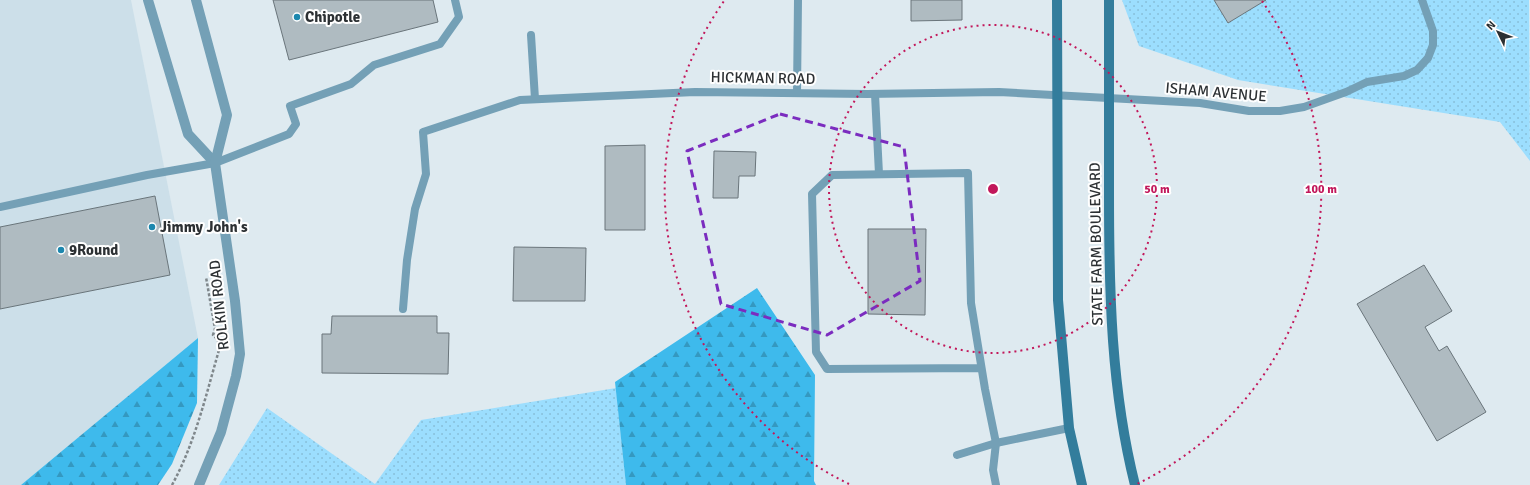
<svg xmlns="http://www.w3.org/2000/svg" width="1530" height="485" font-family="Signika,sans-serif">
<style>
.built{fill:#ccdfe9}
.grass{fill:url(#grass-dots)}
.forest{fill:url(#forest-firs)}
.building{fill:#afbbc1;stroke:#6a757b}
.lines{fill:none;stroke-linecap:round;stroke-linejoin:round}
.path{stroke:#7f878b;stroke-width:2.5;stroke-dasharray:3 2;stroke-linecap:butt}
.lane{stroke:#74a0b6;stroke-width:8}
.street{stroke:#74a0b6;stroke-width:10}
.secondary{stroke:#337d9c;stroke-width:10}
.marked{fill:none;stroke:#7b2cbf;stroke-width:3;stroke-dasharray:8 5;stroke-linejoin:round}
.ring{fill:none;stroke:#c2185b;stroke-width:2;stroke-dasharray:2 4}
.poi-dot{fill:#1c87ae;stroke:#fff;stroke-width:1.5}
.labels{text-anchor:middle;stroke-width:4;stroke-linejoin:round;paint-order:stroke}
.poi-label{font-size:15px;font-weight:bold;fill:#2c3033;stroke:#fff;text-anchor:start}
.street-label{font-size:15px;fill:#2c3033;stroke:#fff}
.centre{fill:#c2185b;stroke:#fff;stroke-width:2}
.ring-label{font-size:12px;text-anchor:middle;font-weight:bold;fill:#c2185b;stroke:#fff;stroke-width:4;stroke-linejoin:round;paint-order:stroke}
</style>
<defs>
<pattern id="grass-dots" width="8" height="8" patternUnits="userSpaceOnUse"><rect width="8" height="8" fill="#9cdefe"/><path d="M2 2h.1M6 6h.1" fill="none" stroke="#87bfda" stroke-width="1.8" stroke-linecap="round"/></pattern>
<pattern id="forest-firs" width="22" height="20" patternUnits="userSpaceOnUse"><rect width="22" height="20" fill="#3ebaec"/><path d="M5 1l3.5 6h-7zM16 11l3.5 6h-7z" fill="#3498c0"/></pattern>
</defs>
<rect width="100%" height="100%" fill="#deeaf0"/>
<polygon class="built" points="0,0 131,0 198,338 21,485 0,485"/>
<g class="grass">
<polygon points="1122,0 1529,0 1530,161 1500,122 1238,80 1139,46"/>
<polygon points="616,388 626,485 219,485 267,408 375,484 421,420"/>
</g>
<g class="forest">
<polygon points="757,288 815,375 814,481 816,485 626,485 615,382"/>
<polygon points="198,338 197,403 172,464 158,485 21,485"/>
</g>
<g class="building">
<polygon points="273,0 433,0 438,22 289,60"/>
<polygon points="911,0 962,0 962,20 911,21"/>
<polygon points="1214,0 1266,0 1228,23"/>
<polygon points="645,145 645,230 605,230 605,146"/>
<polygon points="714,151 756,152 755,176 739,176 738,198 713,198"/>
<polygon points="155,196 170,275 0,309 0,227"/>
<polygon points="868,229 926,229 925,315 868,314"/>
<polygon points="514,247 586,248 585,301 513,301"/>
<polygon points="1424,265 1452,311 1425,327 1439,351 1447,346 1486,412 1437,441 1357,304"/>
<polygon points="332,316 437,316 437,333 449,333 448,374 322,373 322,334 331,334"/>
</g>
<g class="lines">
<path class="path" d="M172,485c23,-42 34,-90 47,-135l-1,-10 -5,-5 2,-6 -9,-52"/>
<g class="lane">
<polyline points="531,35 535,99"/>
<polyline points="797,93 798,0"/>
<polyline points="875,94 879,174"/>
<polyline points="0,207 147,175 215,163 289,134 296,124 290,106 351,84 374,65 440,44 459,17 455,0"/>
<polyline points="403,309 407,260 415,209 426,174 423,132 520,100 695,92 867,94 999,92 1200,103 1249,111 1280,111 1304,107 1346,92 1367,82 1404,76 1417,70 1428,58 1433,45 1433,31 1422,0"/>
<polyline points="981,368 827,369 816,352 812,194 832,175 968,173 971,303 985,389 996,443 993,470 996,485"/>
<polyline points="957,455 996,443 1069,428"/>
</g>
<g class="street">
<polyline points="148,0 188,134 215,163"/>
<polyline points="196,0 227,115 215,163 235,301 240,354 236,376 221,432 199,485"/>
</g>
<g class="secondary">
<polyline points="1057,0 1058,300 1069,428 1082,485"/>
<path d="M1109,0c0,65 0,129 0,194 0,98 2,196 26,291"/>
</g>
</g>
<path class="marked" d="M780,114l124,33 16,134 -93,54 -106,-31 -34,-153z"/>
<g class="ring">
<circle cx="993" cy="189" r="164"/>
<path d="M849 484A328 328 0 0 1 724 1M1262 1A328 328 0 0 1 1137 484"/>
</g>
<g class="poi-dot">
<circle cx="297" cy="17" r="4"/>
<circle cx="152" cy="227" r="4"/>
<circle cx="61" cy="250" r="4"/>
</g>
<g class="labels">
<g class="poi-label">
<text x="305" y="22">Chipotle</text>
<text x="160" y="232">Jimmy John's</text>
<text x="69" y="255">9Round</text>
</g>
<g class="street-label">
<text transform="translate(763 78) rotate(1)" y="5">HICKMAN ROAD</text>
<text transform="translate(1216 92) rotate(5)" y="5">ISHAM AVENUE</text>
<text transform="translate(1096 244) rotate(-91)" y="5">STATE FARM BOULEVARD</text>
<text transform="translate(219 305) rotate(-96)" y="5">ROLKIN ROAD</text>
</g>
</g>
<circle cx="993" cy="189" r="6" class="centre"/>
<g class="ring-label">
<text x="1157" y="193">50 m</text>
<text x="1321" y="193">100 m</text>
</g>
<g transform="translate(1498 32) rotate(313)" stroke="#ffffff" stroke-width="3" paint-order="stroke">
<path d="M0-3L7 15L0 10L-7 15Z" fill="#2c3033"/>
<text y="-6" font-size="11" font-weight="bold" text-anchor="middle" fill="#2c3033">N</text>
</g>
</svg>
